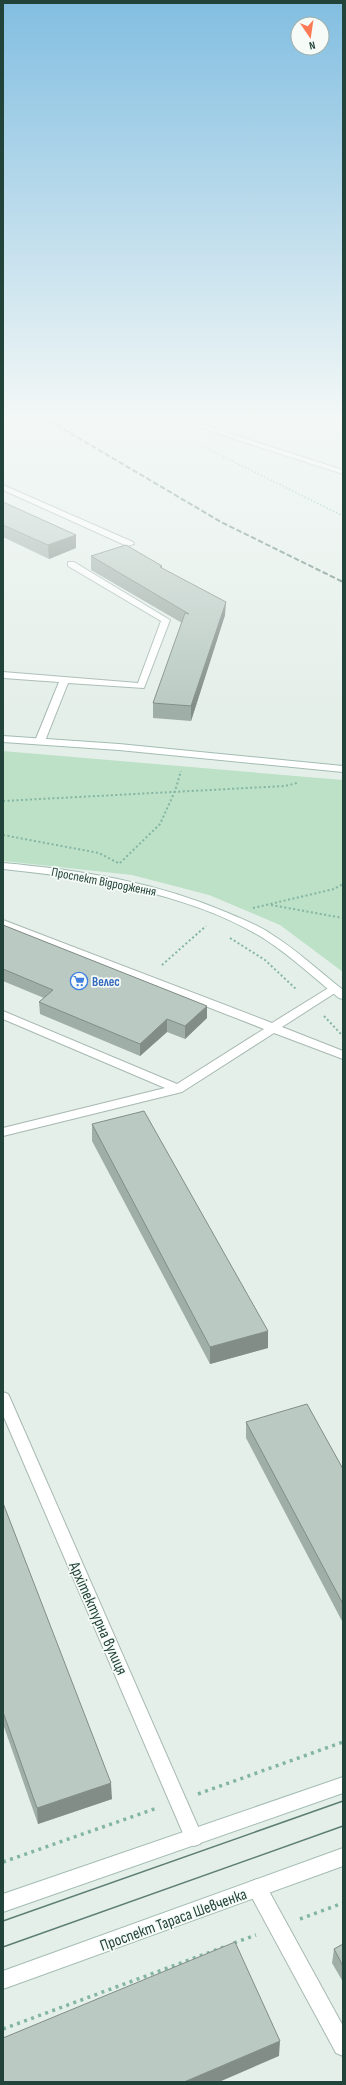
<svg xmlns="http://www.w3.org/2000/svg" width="346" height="2085" font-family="'Sofia Sans Condensed',sans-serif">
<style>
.green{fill:#bde1c6}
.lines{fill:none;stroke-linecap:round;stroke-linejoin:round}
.lane-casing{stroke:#a7b8b1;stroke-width:2}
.street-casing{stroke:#a7b8b1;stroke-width:2}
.secondary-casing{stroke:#a2bcb2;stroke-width:2}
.path-far2{stroke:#83b5a4;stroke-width:1.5;stroke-dasharray:1.5 2;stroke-linecap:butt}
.path-far1{stroke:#83b5a4;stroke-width:2;stroke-dasharray:2 2.5;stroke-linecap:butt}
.path{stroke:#83b5a4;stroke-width:3.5;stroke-dasharray:3 4.5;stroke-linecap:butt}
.lane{fill:#fff;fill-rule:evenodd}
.street{fill:#fff;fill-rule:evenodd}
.secondary{fill:#fff;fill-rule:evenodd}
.tram{stroke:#5d7e74;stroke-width:1.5}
.rail{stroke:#5d7e74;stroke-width:2;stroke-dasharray:5.5 2.5;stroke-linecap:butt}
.wall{fill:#a0aea8}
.shaded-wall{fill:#828d88}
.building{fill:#bacac3;stroke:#828d88}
.labels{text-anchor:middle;stroke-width:3.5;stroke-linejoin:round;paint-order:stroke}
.street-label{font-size:13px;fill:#224339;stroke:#f6fbf8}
.shop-label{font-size:13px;font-weight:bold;fill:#366cbe;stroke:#f6fbf8;text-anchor:start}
.near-street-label{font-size:16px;fill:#224339;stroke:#f6fbf8}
</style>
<rect width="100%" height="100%" fill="#e5efea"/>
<polygon class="green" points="3,751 343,780 343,972 280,925 209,895 132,875 3,861"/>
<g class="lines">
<defs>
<g id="lane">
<polygon points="3,485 133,542 134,544 127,546 3,490"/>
<polygon points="68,562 74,562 170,620 144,688 68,683 45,741 40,744 35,741 59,682 3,678 3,672 138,683 161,621 68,566"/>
<polygon points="3,920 272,1023 330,987 338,987 340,989 338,991 282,1027 343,1051 343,1059 274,1033 182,1092 3,1136 3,1128 165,1088 3,1019 3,1011 177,1084 264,1029 3,927"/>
<polygon points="257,1879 264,1882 343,2026 343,2056 336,2053 250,1894 248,1888 250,1882"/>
</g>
<g id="street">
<polygon points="167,417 178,417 343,470 343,474"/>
<polygon points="3,1392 8,1394 10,1398 203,1838 200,1844 194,1846 188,1844 185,1838 3,1415"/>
</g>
<g id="secondary">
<polygon points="3,736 119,744 343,766 343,772 119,750 3,742"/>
<path d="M3,863c77,7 153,19 225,50 14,6 30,12 43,21 26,16 48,37 72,56v9l-4,-1c-25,-20 -49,-43 -76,-60 -75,-46 -175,-60 -260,-69z"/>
<polygon points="343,1777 343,1793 3,1912 3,1894"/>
<polygon points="343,1848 343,1866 3,1989 3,1971"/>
</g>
</defs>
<use href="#lane" class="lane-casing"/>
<use href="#street" class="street-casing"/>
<use href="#secondary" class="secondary-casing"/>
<g class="path-far2">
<polyline points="144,417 154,422"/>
<polyline points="198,444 343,516"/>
</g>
<g class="path-far1">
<polyline points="3,801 285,786 297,783"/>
<polyline points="3,835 99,853 120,864"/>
<polyline points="120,863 160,824 175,791 181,771"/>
<polyline points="271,905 343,918"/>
<polyline points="253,908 334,889 343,884"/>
<polyline points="230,938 265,960 297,990"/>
<polyline points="162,965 206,926"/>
<polyline points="324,1016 341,1034"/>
</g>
<g class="path">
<polyline points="198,1794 343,1742"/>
<polyline points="3,1862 157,1808"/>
<polyline points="300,1919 343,1903"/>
<polyline points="234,1943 256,1935"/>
<polyline points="3,2029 224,1947"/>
</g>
<use href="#lane" class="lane"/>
<use href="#street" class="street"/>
<use href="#secondary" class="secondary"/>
<g class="tram">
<polyline points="3,1921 343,1801"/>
<polyline points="3,1947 343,1826"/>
</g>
<polyline class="rail" points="43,417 221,522 343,582"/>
</g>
<g class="wall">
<polygon points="3,502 76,535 76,548 49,559 3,537"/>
<polygon points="91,556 162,566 162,568 225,615 191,721 153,718 153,703 182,623 91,570"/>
<polygon points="3,925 207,1006 207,1018 185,1039 167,1032 140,1056 40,1014 39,1002 44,998 3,981"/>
<polygon points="92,1124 268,1348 210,1364 92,1141"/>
<polygon points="246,1422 343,1469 343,1623 246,1438"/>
<polygon points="3,1503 112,1799 38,1824 3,1724"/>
<polygon points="343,1944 343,1982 332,1963 334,1949"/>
</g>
<g class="shaded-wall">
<polygon points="76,535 76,548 49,559 48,545"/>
<polygon points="226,602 225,615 191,721 191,706"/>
<polygon points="207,1006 207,1018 185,1039 185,1026"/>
<polygon points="167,1019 167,1032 140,1056 140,1044"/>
<polygon points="268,1331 268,1348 210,1364 210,1347"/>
<polygon points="111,1783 112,1799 38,1824 37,1808"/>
<polygon points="280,2041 279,2056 219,2082 184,2082"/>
</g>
<g class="building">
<polygon points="3,502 76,535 48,545 3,525"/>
<polygon points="126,545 162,566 160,567 226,602 191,706 153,703 185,613 189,614 91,556"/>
<polygon points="3,925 207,1006 185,1026 167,1019 140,1044 39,1002 53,990 3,969"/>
<polygon points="144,1111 268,1331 210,1347 92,1124"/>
<polygon points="307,1404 343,1469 343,1604 246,1422"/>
<polygon points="3,1503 111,1783 37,1808 3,1712"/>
<polygon points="235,1942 280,2041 184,2082 3,2082 3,2038"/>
<polygon points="343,1944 343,1966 334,1949"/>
</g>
<linearGradient id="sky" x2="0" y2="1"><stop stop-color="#82bee1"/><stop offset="0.59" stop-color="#f3f8f6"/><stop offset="1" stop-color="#f3f8f6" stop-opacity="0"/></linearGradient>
<rect width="346" height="709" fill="url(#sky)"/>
<defs>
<symbol id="supermarket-ring" viewBox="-11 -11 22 22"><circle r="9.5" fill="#f6fbf8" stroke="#3f7fe0" stroke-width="1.5"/><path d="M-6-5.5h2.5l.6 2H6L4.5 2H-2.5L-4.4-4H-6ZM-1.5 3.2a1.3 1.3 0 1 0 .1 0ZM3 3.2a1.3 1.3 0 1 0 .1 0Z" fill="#3f7fe0"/></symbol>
</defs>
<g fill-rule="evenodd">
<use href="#supermarket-ring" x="69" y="971" width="20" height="20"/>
</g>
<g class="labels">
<g class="street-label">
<text transform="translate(104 881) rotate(11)" y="5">Проспект Відродження</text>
</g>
<g class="shop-label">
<text x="92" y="986">Велес</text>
</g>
<g class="near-street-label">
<text transform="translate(99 1618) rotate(66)" y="6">Архітектурна вулиця</text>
<text transform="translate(173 1919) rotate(-20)" y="6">Проспект Тараса Шевченка</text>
</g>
</g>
<rect width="346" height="2085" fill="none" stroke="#224339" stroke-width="8"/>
<g transform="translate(310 36) rotate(167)"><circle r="19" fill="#f6fbf8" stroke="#a1b1ac"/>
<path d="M0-3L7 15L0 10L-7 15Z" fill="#fc7b56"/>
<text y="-6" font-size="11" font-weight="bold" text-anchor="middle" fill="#224339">N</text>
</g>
</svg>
